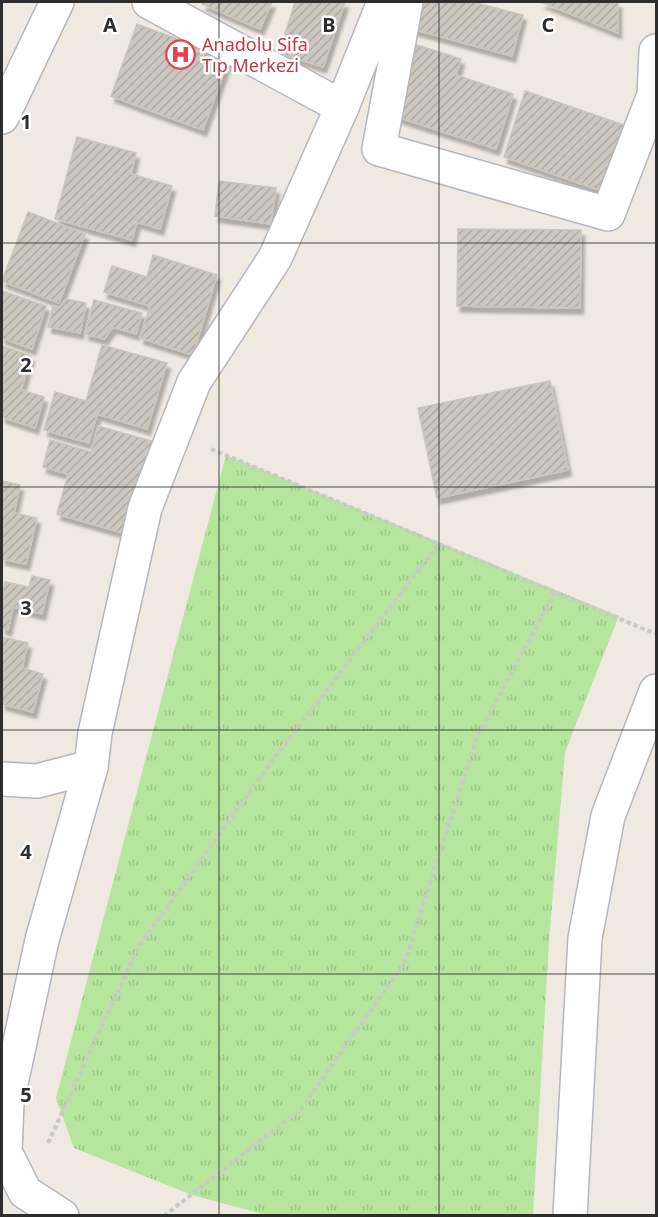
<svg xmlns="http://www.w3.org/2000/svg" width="658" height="1217" font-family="'Noto Sans',sans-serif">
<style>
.grass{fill:url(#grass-tufts)}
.building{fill:url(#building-hatch);stroke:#cbc5ba;stroke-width:1.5;filter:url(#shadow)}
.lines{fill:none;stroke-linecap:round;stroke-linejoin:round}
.street-casing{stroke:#b4b7c1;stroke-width:36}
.path{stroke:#c9c9c9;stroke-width:4;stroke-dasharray:4.5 3;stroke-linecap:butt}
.street{stroke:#fff;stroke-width:33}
.grid{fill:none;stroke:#2e2e2e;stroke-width:1.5;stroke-opacity:0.55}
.labels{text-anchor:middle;stroke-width:5;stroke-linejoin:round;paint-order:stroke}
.health-label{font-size:18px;fill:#be3a42;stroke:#fff;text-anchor:start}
.grid-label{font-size:20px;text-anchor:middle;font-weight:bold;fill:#2e2e2e;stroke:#fff;stroke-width:5;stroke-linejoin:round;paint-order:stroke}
</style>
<defs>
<pattern id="grass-tufts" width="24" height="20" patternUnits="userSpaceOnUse" patternTransform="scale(1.5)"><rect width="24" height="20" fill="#b6e59e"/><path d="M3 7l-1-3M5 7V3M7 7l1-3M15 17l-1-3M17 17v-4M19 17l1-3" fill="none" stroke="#9dc588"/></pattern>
<pattern id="building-hatch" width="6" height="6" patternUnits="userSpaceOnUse" patternTransform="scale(1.5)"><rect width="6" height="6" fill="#cbc7bf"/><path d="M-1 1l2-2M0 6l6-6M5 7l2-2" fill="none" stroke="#afaba4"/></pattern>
<filter id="shadow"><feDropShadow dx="3.5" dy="6" stdDeviation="1.5" flood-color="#0004"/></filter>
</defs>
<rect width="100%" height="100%" fill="#efe9e1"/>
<polygon class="grass" points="226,455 619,616 565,752 549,941 533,1215 266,1215 192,1195 74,1148 56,1098"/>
<g class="building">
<polygon points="204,2 272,2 260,29 202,4"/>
<polygon points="295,2 345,2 323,67 279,53"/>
<polygon points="415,2 473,2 523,15 512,56 408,28"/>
<polygon points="541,2 618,2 618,33"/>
<polygon points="137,24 229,58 203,130 111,96"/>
<polygon points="417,45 461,59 456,75 513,94 496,149 394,116"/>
<polygon points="525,91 624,125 602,191 504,157"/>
<polygon points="77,137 136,153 131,174 172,186 160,229 137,222 132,240 55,219"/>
<polygon points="219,181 276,188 271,224 215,216"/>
<polygon points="28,212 85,234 59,303 2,281"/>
<polygon points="458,229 581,230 580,308 457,306"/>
<polygon points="153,255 217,275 193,355 140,338 150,306 104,292 112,266 147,277"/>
<polygon points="2,291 46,306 32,349 2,338"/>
<polygon points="66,299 86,303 80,333 48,327 53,306 60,307"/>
<polygon points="94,300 142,313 136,334 113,327 104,339 85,334"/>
<polygon points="102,345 167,363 147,429 97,414 89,443 44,430 55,392 86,401"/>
<polygon points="2,346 31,356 21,390 44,397 35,428 2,417"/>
<polygon points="550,381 568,470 437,498 418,408"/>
<polygon points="98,426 152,441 127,534 57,514 68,474 43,467 50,440 91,452"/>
<polygon points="2,481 20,485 14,513 37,518 26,564 2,559"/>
<polygon points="32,576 50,580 42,614 13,607 8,630 2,628 2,596 5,582 29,587"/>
<polygon points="2,637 28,643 22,668 43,674 33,712 2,704"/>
</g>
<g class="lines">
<defs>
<g id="street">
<polyline points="149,2 342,107"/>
<polyline points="406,2 379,149 608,214 654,95 656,51"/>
<polyline points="2,117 57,2"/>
<polyline points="2,779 37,781 91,767"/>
<polyline points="62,1216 25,1192 5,1152 7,1102 42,940 91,767 95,733 145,508 194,382 275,258 342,107 384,2"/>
<polyline points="570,1216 585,938 608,816 656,691"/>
</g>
</defs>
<use href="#street" class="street-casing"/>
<g class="path">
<polyline points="211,449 656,634"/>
<polyline points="48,1143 138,948 266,769 439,544"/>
<polyline points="164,1216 301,1109 405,962 477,737 555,592"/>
</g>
<use href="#street" class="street"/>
</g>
<path class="grid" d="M219,2v1214M439,2v1214M2,243h654M2,487h654M2,730h654M2,974h654"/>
<defs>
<symbol id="hospital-ring" viewBox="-11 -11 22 22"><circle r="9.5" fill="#fff" stroke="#e0444e" stroke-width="1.5"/><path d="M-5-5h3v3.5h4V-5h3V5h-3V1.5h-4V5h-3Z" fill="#e0444e"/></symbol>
</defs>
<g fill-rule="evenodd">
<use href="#hospital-ring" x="164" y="38" width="33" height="33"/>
</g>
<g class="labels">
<g class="health-label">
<text x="202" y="51">Anadolu Sifa<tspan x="202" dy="21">Tıp Merkezi</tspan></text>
</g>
</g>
<g class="grid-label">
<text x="110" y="32">A</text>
<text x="329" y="32">B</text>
<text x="548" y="32">C</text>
<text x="26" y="129">1</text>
<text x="26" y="372">2</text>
<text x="26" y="615">3</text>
<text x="26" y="859">4</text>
<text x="26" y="1102">5</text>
</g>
<rect width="658" height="1217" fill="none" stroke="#2e2e2e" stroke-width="6"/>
</svg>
